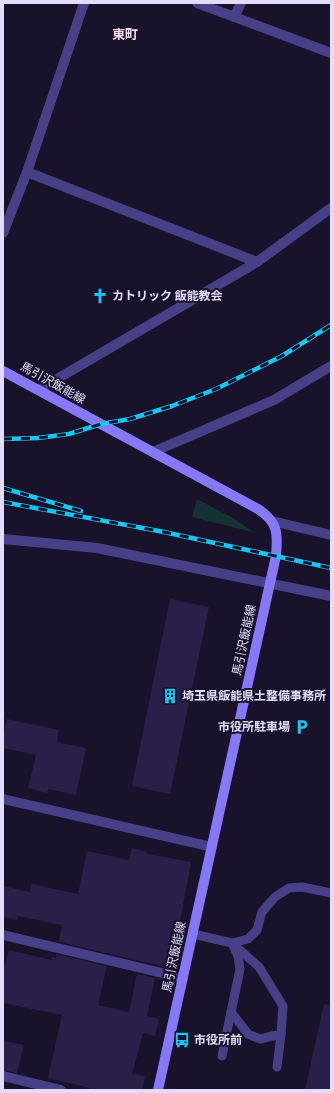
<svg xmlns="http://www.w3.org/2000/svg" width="334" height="1093" font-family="Manrope,'Noto Sans JP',sans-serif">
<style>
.green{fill:#153233}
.building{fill:#2b1f4a}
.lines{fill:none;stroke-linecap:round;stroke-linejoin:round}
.service{stroke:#484086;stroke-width:9}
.minor{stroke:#484086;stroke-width:10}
.tertiary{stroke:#484086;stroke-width:10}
.secondary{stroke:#8778f9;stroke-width:10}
.rail-casing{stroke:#12c9f4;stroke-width:4.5}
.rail{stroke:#18122a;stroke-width:3;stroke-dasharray:9;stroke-linecap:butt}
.labels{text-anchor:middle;stroke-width:4;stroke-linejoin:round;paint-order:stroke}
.poi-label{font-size:12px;font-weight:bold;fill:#e3dcfd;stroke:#18122a;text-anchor:start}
.street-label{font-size:12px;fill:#e3dcfd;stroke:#18122a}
.neighbourhood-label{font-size:13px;font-weight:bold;fill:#fddeef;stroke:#18122a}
</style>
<rect width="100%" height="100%" fill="#18122a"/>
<polygon class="green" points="197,499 233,518 253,532 192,517"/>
<g class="building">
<polygon points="170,599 209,607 170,794 132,786"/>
<polygon points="7,719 59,730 57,742 86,748 76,795 48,789 47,793 28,788 36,755 3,748 3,736"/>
<polygon points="132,848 147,852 147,854 191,862 177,938 179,939 171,968 59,942 62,925 18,916 18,920 3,917 3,886 30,892 31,884 78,894 87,851 129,860"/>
<polygon points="9,950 51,960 52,957 56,958 56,954 107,966 98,1005 129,1012 137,974 155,978 147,1016 159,1019 155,1036 143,1033 132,1074 145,1076 142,1090 90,1090 90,1088 48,1078 62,1015 3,1003 3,972"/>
<polygon points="324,1004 331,1005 331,1090 305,1090"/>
<polygon points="3,1041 24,1045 17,1073 3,1070"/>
</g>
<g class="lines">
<g class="service">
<polyline points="193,934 232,943 248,939 257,930 262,912 275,897 289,888 302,887 331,893"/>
<polygon points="232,943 259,967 283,1006 281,1034 260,1039 248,1034 231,1012 240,969 238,956"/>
<polyline points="222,1056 231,1012"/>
<polyline points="277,1067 281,1034"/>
</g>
<g class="minor">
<polyline points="197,3 331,53"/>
<polyline points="234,17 241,3"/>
<polyline points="27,172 257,262"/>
<polyline points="3,233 27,172 84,3"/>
<polyline points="153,452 274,400 331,366"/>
<polyline points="3,539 97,548 331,596"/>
<polyline points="3,935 183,978"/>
<polyline points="3,1076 61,1090"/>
</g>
<g class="tertiary">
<polyline points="38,390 257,262 331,208"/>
<polyline points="272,521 331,535"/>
<polyline points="3,799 212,847"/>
</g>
<path class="secondary" d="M3,371l255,138c20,13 20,24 18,47l-118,534"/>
<defs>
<g id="rail">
<polyline points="3,439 38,438 69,434 101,424 130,419 172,406 216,389 282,356 331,325"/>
<polyline points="3,488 81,511"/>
<polyline points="3,502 164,532 331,568"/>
</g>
</defs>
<use href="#rail" class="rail-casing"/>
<use href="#rail" class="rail"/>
</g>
<defs>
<symbol id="church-bare" viewBox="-9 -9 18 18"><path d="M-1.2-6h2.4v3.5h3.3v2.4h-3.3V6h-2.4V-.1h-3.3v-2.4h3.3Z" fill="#12c9f4" stroke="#18122a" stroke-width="2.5" paint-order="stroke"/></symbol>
<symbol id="building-bare" viewBox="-9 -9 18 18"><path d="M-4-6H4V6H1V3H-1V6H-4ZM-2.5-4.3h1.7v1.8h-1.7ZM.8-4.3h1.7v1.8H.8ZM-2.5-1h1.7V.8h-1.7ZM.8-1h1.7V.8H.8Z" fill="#12c9f4" stroke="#18122a" stroke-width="2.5" paint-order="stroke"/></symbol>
<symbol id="parking-bare" viewBox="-9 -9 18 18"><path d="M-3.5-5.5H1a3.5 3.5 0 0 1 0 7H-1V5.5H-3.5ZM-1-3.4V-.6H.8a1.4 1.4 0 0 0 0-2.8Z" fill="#12c9f4" stroke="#18122a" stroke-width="2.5" paint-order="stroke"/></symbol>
<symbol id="bus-bare" viewBox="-9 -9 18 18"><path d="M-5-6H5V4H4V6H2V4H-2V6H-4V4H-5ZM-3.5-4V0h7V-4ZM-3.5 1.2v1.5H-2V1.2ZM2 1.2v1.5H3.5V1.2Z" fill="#12c9f4" stroke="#18122a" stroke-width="2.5" paint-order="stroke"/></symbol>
</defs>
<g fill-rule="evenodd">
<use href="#church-bare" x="89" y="285" width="22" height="22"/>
<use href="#building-bare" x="159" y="685" width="22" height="22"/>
<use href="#parking-bare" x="291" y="716" width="22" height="22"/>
<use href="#bus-bare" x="171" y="1029" width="22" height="22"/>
</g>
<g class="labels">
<g class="poi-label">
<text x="112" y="300">カトリック 飯能教会</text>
<text x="182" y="700">埼玉県飯能県土整備事務所</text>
<text x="290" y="731" text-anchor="end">市役所駐車場</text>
<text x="194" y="1044">市役所前</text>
</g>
<g class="street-label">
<text transform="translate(53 383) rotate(29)" y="4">馬引沢飯能線</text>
<text transform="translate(244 640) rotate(-78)" y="4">馬引沢飯能線</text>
<text transform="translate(174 957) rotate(-78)" y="4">馬引沢飯能線</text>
</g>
<g class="neighbourhood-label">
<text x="125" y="39">東町</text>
</g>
</g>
<rect width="334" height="1093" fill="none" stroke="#e3dcfd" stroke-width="8"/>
</svg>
